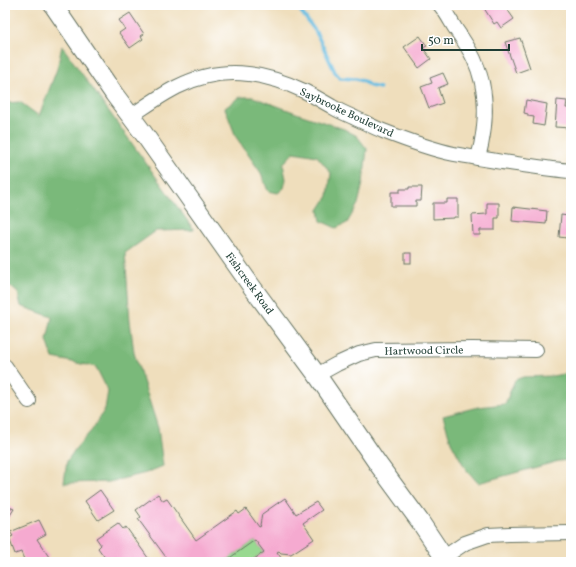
<svg xmlns="http://www.w3.org/2000/svg" width="576" height="567" font-family="Vollkorn,serif">
<style>
.green{fill:#98d990;stroke:#5c8b62}
.forest{fill:#7ab97a;stroke:#4c7b57}
.lines{fill:none;stroke-linecap:round;stroke-linejoin:round}
.stream{stroke:#63bbe0;stroke-width:3.5}
.building{fill:#f5aad0}
.minor-casing{stroke:#687564;stroke-width:16}
.major-casing{stroke:#687564;stroke-width:20}
.minor{stroke:#fff;stroke-width:14}
.major{stroke:#fff;stroke-width:18}
.labels{text-anchor:middle;stroke-width:3;stroke-linejoin:round;paint-order:stroke}
.street-label{font-size:11px;fill:#1f3d34;stroke:#fff}
</style>
<rect width="100%" height="100%" fill="#fff"/>
<filter id="ink" filterUnits="userSpaceOnUse"><feTurbulence type="fractalNoise" baseFrequency=".025" numOctaves="2"/><feDisplacementMap in="SourceGraphic" scale="8" xChannelSelector="R" yChannelSelector="G"/><feConvolveMatrix kernelMatrix="1 2 1 2 8 2 1 2 1" color-interpolation-filters="sRGB"/></filter>
<filter id="wash" filterUnits="userSpaceOnUse"><feTurbulence type="fractalNoise" baseFrequency=".012" numOctaves="4" result="noise"/><feDisplacementMap in="SourceGraphic" scale="16" xChannelSelector="R" yChannelSelector="G"/><feGaussianBlur stdDeviation="0.9" result="paint"/><feColorMatrix in="noise" values="0 0 0 0 0 0 0 0 0 0 0 0 0 0 0 0 0 1.4 0 .05"/><feComposite in="paint" operator="in"/></filter>
<g filter="url(#wash)">
<rect width="100%" height="100%" fill="#efdebc"/>
<polygon class="green" points="255,540 264,552 250,562 224,562"/>
<g class="forest">
<polygon points="62,46 194,230 156,231 125,253 130,321 134,353 158,428 163,466 146,473 109,482 64,483 67,461 76,448 92,430 105,409 108,391 96,367 53,358 47,340 52,317 21,306 18,293 5,282 5,103 20,102 39,116 57,69"/>
<polygon points="240,97 253,97 299,114 344,129 357,136 367,149 363,183 358,204 347,223 336,228 321,221 319,210 328,196 331,173 317,156 294,152 283,164 286,179 284,188 278,193 268,191 261,173 236,137 225,108"/>
<polygon points="571,372 571,460 559,461 478,483 465,468 451,442 443,416 478,407 505,404 515,380 523,377 552,376 570,373"/>
</g>
<g class="lines">
<polyline class="stream" points="296,5 316,32 335,72 340,78 356,79 363,81 370,86 380,88"/>
</g>
<g id="blocks">
<g class="building">
<polygon points="482,5 512,5 507,9 514,19 501,28 497,22 494,24"/>
<polygon points="130,13 144,34 141,36 143,39 130,48 119,33 125,29 119,20"/>
<polygon points="420,36 427,46 423,48 431,59 419,68 404,47"/>
<polygon points="520,38 530,68 516,73 505,42"/>
<polygon points="443,73 448,84 438,88 443,103 429,108 421,87 432,83 430,78"/>
<polygon points="526,100 547,104 544,126 533,124 534,117 528,116 528,114 524,113"/>
<polygon points="557,100 567,101 566,108 571,108 571,124 570,124 570,128 555,127"/>
<polygon points="409,187 422,187 421,201 416,201 416,206 391,206 391,192 400,192 400,189 409,189"/>
<polygon points="447,199 458,199 458,217 454,217 454,218 433,219 433,203 447,203"/>
<polygon points="487,203 499,203 499,218 495,218 495,230 480,230 480,235 473,235 472,215 487,214"/>
<polygon points="513,207 547,211 546,224 512,221"/>
<polygon points="568,212 571,213 571,230 568,230 567,238 559,237 561,215 568,216"/>
<rect x="405" y="253" width="6" height="10"/>
<polygon points="100,490 114,510 98,520 85,501"/>
<polygon points="158,494 163,501 167,499 196,540 237,511 239,514 246,509 259,527 261,526 260,525 262,514 285,498 296,514 316,502 322,510 303,523 314,539 291,554 281,553 279,551 277,552 284,562 250,562 264,552 255,540 224,562 165,562 168,560 138,519 141,517 136,510"/>
<polygon points="5,505 14,509 5,523"/>
<polygon points="39,520 46,534 37,539 49,557 38,562 25,562 21,552 15,554 9,538 13,536 10,532"/>
<polygon points="118,523 123,529 126,527 151,562 108,562 98,548 101,545 96,538"/>
</g>
</g>
</g>
<g filter="url(#ink)">
<use href="#blocks" fill-opacity="0" stroke="#687564" stroke-width="1"/>
<g class="lines">
<defs>
<g id="minor">
<path d="M440,5c6,7 10,15 15,23 7,10 14,20 19,31 15,32 13,66 4,99"/>
<path d="M131,116c15,-10 30,-21 46,-29 43,-22 85,-16 127,4 10,5 18,10 27,15 7,5 16,8 24,12 9,4 18,9 28,13 23,9 47,18 71,23 16,3 32,5 48,8 23,3 46,7 69,9"/>
<polyline points="5,366 29,401"/>
<polyline points="317,375 337,364 359,354 376,350 473,349 536,350"/>
<polyline points="437,562 465,543 488,535 509,534 571,533"/>
</g>
<polyline id="major" points="53,5 114,94 144,134 252,287 317,375 378,464 419,520 447,562"/>
</defs>
<use href="#minor" class="minor-casing"/>
<use href="#major" class="major-casing"/>
<use href="#minor" class="minor"/>
<use href="#major" class="major"/>
</g>
</g>
<g class="labels">
<g class="street-label">
<text transform="translate(347 112) rotate(25)" y="4">Saybrooke Boulevard</text>
<text transform="translate(250 283) rotate(54)" y="4">Fishcreek Road</text>
<text transform="translate(424 350) rotate(-1)" y="4">Hartwood Circle</text>
</g>
</g>
<rect width="576" height="567" fill="none" stroke="#fff" stroke-width="20"/>
<path d="M422 44v6h87v-6" fill="none" stroke="#1f3d34" stroke-width="2"/>
<text x="428" y="44" font-size="12" fill="#1f3d34" stroke="#ffffff" stroke-width="3" paint-order="stroke">50 m</text>
</svg>
